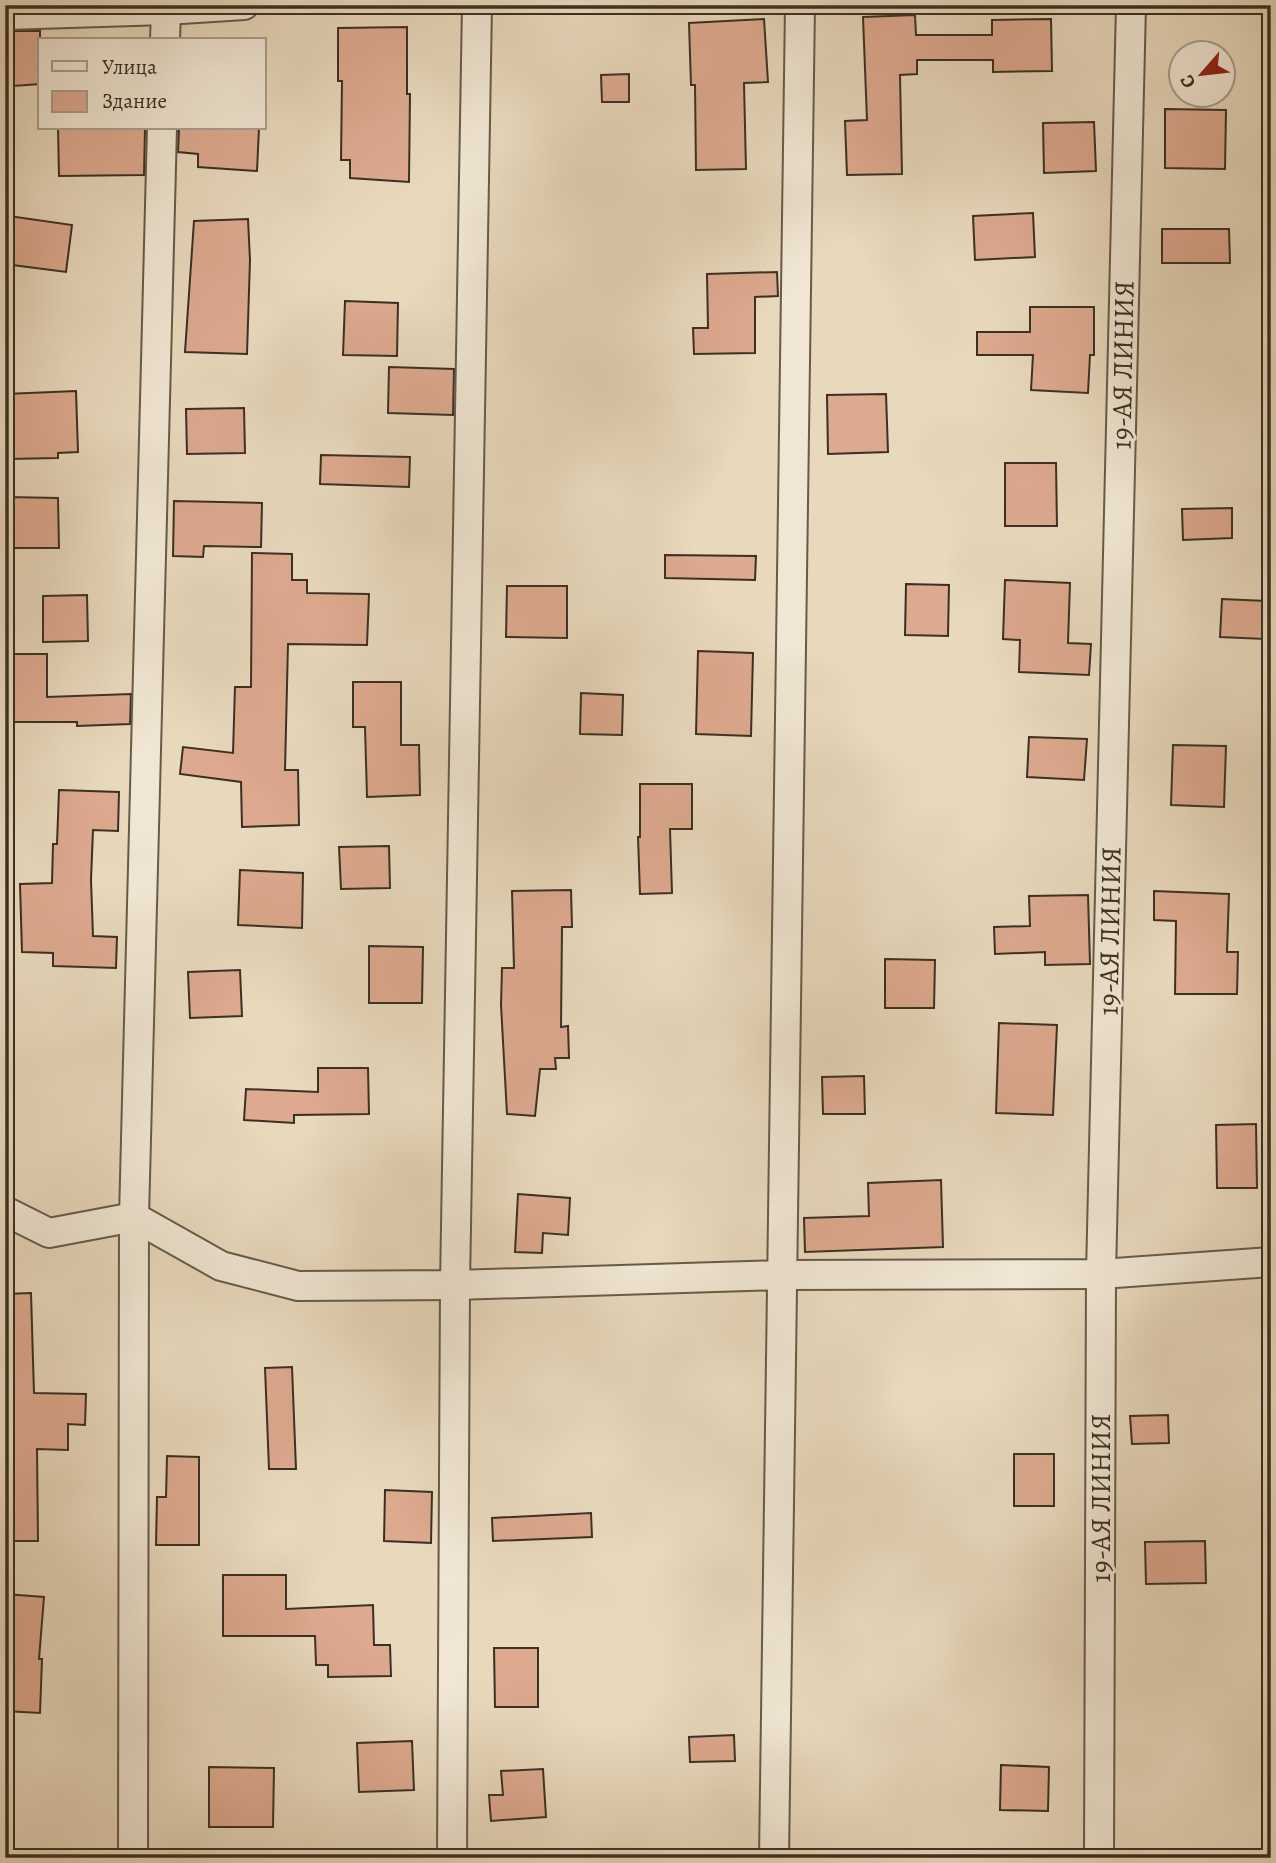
<svg xmlns="http://www.w3.org/2000/svg" width="1276" height="1863" font-family="Alegreya,serif">
<style>
.building{fill:#dda98f;stroke:#3a3123;stroke-width:2}
.lines{fill:none;stroke-linecap:round;stroke-linejoin:round}
.minor-casing{stroke:#665b49;stroke-width:32}
.minor{stroke:#f0e6d3;stroke-width:28}
.labels{text-anchor:middle;stroke-width:6;stroke-linejoin:round;paint-order:stroke}
.street-label{font-size:28px;fill:#3a3123;stroke:#f0e6d3}
</style>
<rect width="100%" height="100%" fill="#e8d8bc"/>
<filter id="stains"><feTurbulence type="fractalNoise" baseFrequency=".00286" numOctaves="4"/><feColorMatrix values="0 0 0 0 .2 0 0 0 0 .09 0 0 0 0 .02 0 0 0 .5 -.17"/></filter>
<radialGradient id="worn" r=".72"><stop offset=".6" stop-color="#630" stop-opacity="0"/><stop offset="1" stop-color="#630" stop-opacity=".3"/></radialGradient>
<g class="building">
<polygon points="915,15 916,35 992,35 992,20 1051,19 1052,71 993,72 993,60 917,60 917,74 900,75 902,174 847,175 845,121 867,120 863,17"/>
<polygon points="764,19 768,82 744,83 746,169 696,170 695,85 691,85 689,23"/>
<polygon points="407,27 407,94 410,94 409,182 350,178 350,160 341,160 342,81 338,81 338,28"/>
<polygon points="11,31 40,31 40,84 13,86"/>
<polygon points="629,74 629,102 602,102 601,75"/>
<polygon points="1165,109 1226,110 1225,169 1165,168"/>
<polygon points="1094,122 1096,171 1044,173 1043,123"/>
<polygon points="58,128 145,128 144,175 59,176"/>
<polygon points="179,128 259,128 257,171 198,167 198,154 178,152"/>
<polygon points="1033,213 1035,257 975,260 973,216"/>
<polygon points="9,216 72,225 66,272 5,264 5,248"/>
<polygon points="248,219 250,260 247,354 185,352 194,221"/>
<polygon points="1162,229 1229,229 1230,263 1162,263"/>
<polygon points="777,272 778,296 755,297 755,353 694,354 693,328 708,328 707,274"/>
<polygon points="345,301 398,303 397,356 343,355"/>
<polygon points="1030,307 1094,307 1094,355 1090,355 1088,393 1031,390 1033,355 977,355 977,332 1030,332"/>
<polygon points="389,367 454,369 453,415 388,413"/>
<polygon points="76,391 78,452 58,453 58,458 8,459 8,454 5,455 5,394"/>
<polygon points="886,394 888,452 828,454 827,395"/>
<polygon points="244,408 245,453 187,454 186,409"/>
<polygon points="321,455 410,457 409,487 320,484"/>
<polygon points="1005,463 1056,463 1057,526 1005,526"/>
<polygon points="8,497 58,498 59,548 9,548"/>
<polygon points="174,501 262,503 261,547 204,546 203,557 173,556"/>
<polygon points="1232,508 1232,538 1183,540 1182,509"/>
<polygon points="252,553 292,554 292,580 307,580 307,593 369,594 367,645 288,644 285,770 298,770 299,825 242,827 241,782 180,774 183,747 233,753 235,687 251,687"/>
<polygon points="665,555 756,556 755,580 665,578"/>
<polygon points="1005,580 1070,583 1068,643 1091,644 1089,675 1019,672 1020,640 1003,639"/>
<polygon points="906,584 949,585 948,636 905,635"/>
<polygon points="507,586 567,586 567,638 506,637"/>
<polygon points="87,595 88,641 43,642 43,596"/>
<polygon points="1222,599 1266,601 1265,639 1220,637"/>
<polygon points="698,651 753,653 751,736 696,734"/>
<polygon points="5,654 47,654 47,697 131,694 130,724 77,726 77,722 5,722"/>
<polygon points="353,682 401,682 401,745 419,745 420,795 367,797 365,727 353,727"/>
<polygon points="581,693 623,695 622,735 580,734"/>
<polygon points="1029,737 1087,739 1084,780 1027,777"/>
<polygon points="1173,745 1226,746 1224,807 1171,805"/>
<polygon points="640,784 692,784 692,829 670,829 672,893 640,894 638,837 640,837"/>
<polygon points="59,790 119,792 118,831 93,830 91,880 93,936 117,937 116,968 53,966 53,953 22,952 20,884 52,883 53,844 57,844"/>
<polygon points="389,846 390,888 341,889 339,847"/>
<polygon points="240,870 303,873 302,928 238,925"/>
<polygon points="571,890 572,927 562,927 561,1027 568,1026 569,1058 555,1058 556,1069 540,1069 535,1116 507,1114 501,1005 502,968 514,968 512,891"/>
<polygon points="1154,891 1229,894 1227,952 1238,952 1237,994 1175,994 1176,921 1154,920"/>
<polygon points="1088,895 1090,964 1045,965 1045,952 995,954 994,927 1030,926 1029,896"/>
<polygon points="369,946 423,947 422,1003 369,1003"/>
<polygon points="885,959 935,960 934,1008 885,1008"/>
<polygon points="240,970 242,1016 190,1018 188,972"/>
<polygon points="999,1023 1057,1025 1053,1115 996,1113"/>
<polygon points="318,1068 368,1068 369,1114 294,1115 294,1123 244,1120 246,1089 318,1092"/>
<polygon points="864,1076 865,1114 823,1114 822,1077"/>
<polygon points="1256,1124 1257,1188 1217,1188 1216,1125"/>
<polygon points="941,1180 943,1247 805,1252 804,1218 869,1216 868,1183"/>
<polygon points="518,1194 570,1198 568,1235 543,1233 542,1253 515,1252"/>
<polygon points="31,1293 34,1393 86,1394 85,1425 68,1424 68,1450 37,1449 38,1541 5,1541 5,1490 9,1490 11,1441 8,1441 10,1351 5,1351 5,1294"/>
<polygon points="292,1367 296,1469 269,1469 265,1368"/>
<polygon points="1168,1415 1169,1443 1132,1444 1130,1416"/>
<rect x="1014" y="1454" width="40" height="52"/>
<polygon points="167,1456 199,1457 199,1545 156,1545 157,1497 166,1497"/>
<polygon points="385,1490 432,1492 431,1543 384,1541"/>
<polygon points="591,1513 592,1537 493,1541 492,1518"/>
<polygon points="1205,1541 1206,1583 1146,1584 1145,1542"/>
<polygon points="223,1575 286,1575 286,1609 373,1605 374,1645 390,1645 391,1676 328,1677 328,1665 316,1665 315,1636 223,1636"/>
<polygon points="5,1594 44,1597 39,1659 42,1659 40,1713 5,1711"/>
<polygon points="494,1648 538,1648 538,1707 495,1707"/>
<polygon points="734,1735 735,1761 690,1762 689,1737"/>
<polygon points="412,1741 414,1790 359,1792 357,1743"/>
<polygon points="1001,1765 1049,1767 1048,1811 1000,1810"/>
<polygon points="209,1767 274,1768 273,1827 209,1827"/>
<polygon points="543,1769 546,1817 491,1821 489,1795 503,1795 501,1771"/>
</g>
<g class="lines">
<defs>
<g id="minor">
<polyline points="5,15 166,10 244,5"/>
<polyline points="165,40 166,10"/>
<polyline points="5,1211 49,1233 134,1217 221,1266 298,1286 455,1285 783,1275 1101,1274 1271,1262"/>
<polyline points="133,1858 134,1217 162,128"/>
<polyline points="452,1858 455,1285 477,5"/>
<polyline points="774,1858 800,5"/>
<polyline points="1099,1858 1101,1274 1131,5"/>
</g>
</defs>
<use href="#minor" class="minor-casing"/>
<use href="#minor" class="minor"/>
</g>
<g class="labels">
<g class="street-label">
<text transform="translate(1122 365) rotate(-89)" y="10">19-АЯ ЛИНИЯ</text>
<text transform="translate(1109 931) rotate(-89)" y="10">19-АЯ ЛИНИЯ</text>
<text transform="translate(1100 1498) rotate(-90)" y="10">19-АЯ ЛИНИЯ</text>
</g>
</g>
<rect width="1276" height="1863" fill="none" stroke="#e8d8bc" stroke-width="28"/>
<rect x="7" y="7" width="1262" height="1849" fill="none" stroke="#3a3123" stroke-width="3.5"/>
<rect x="14" y="14" width="1248" height="1835" fill="none" stroke="#3a3123" stroke-width="2"/>
<rect x="38" y="38" width="228" height="91" fill="#f0e6d3" stroke="#a79e8d" stroke-width="2"/>
<rect x="52" y="61" width="35" height="10" fill="#f0e6d3" stroke="#a79e8d" stroke-width="2"/>
<text x="102" y="74" font-size="21" fill="#3a3123">Улица</text>
<rect x="52" y="91" width="35" height="21" fill="#dda98f" stroke="#a79e8d" stroke-width="2"/>
<text x="102" y="108" font-size="21" fill="#3a3123">Здание</text>
<g transform="translate(1202 74) rotate(242)"><circle r="33" fill="#f0e6d3" stroke="#a79e8d" stroke-width="2"/>
<path d="M0-5L12 26L0 18L-12 26Z" fill="#8f2418"/>
<text y="-10" font-size="19" font-weight="bold" text-anchor="middle" fill="#3a3123">С</text>
</g>
<rect width="100%" height="100%" filter="url(#stains)"/>
<rect width="100%" height="100%" fill="url(#worn)"/>
</svg>
